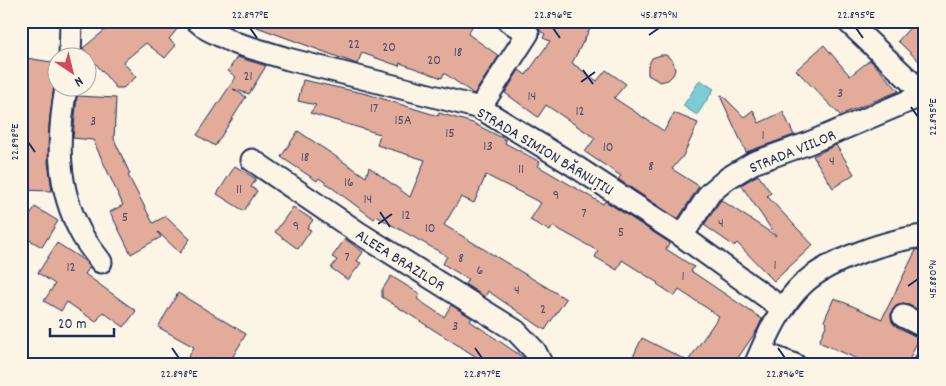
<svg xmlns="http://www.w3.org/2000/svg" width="946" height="386" font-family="Dekko,sans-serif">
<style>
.water{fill:#7bccd3;stroke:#558da4}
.building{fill:#e3ac9a;stroke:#1b2f5e}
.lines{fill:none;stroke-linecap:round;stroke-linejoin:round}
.street-casing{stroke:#1b2f5e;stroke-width:25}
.street{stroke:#fcf5e5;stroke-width:21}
.ticks{fill:none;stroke:#1b2f5e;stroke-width:2}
.labels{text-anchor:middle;stroke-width:4;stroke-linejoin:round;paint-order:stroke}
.number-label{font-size:14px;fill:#4d4e6d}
.street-label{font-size:16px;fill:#1b2f5e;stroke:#fcf5e5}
.neatline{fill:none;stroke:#1b2f5e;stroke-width:2}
.ticks-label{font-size:12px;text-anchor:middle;fill:#1b2f5e}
</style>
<rect width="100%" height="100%" fill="#fcf5e5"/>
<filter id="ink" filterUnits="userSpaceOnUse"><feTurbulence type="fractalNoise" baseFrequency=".02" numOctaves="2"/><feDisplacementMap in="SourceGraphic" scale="10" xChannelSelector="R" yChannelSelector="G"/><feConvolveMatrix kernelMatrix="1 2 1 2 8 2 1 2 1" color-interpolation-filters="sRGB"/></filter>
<g filter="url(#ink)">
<polygon class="water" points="700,80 714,89 697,115 683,106"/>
<g class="building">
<polygon points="116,21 184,21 169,39 176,45 165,58 146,43 123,62 136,77 123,88 116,88 83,48"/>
<polygon points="247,21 475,21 468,34 499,56 474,94 444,73 442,78 400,63 399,66 362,53 357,64 246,23"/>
<polygon points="533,21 594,21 572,63 597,81 606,70 626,84 614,98 664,131 674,113 698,123 683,156 672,169 699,186 678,219 618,179 621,176 585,152 595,138 546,105 538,117 505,93 519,70 526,75 550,41 543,38 545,34 540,31 539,27"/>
<polygon points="916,21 925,21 925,67 898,41"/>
<polygon points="824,45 850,76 870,60 899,91 840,115 796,70"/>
<polygon points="661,55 666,55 673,61 675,70 673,75 668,80 660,82 648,75 648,66 652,58"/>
<polygon points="237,57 266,66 249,94 233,89 246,97 215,146 197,135 236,77 228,71"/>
<polygon points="26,58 58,63 58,79 54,86 49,125 48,162 52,191 21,190 21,82"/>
<polygon points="303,80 367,94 438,116 439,113 473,123 506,140 505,143 540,162 538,166 603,204 605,201 670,243 666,249 694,267 691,271 762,319 757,330 733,365 629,365 642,338 688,361 719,316 679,290 675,296 657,284 658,283 622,260 617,270 595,257 598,251 553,226 550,231 530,220 541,203 486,175 474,203 461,197 444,225 566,299 545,330 488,291 485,297 465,284 468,279 443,264 447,256 376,216 374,219 319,178 317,181 281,157 298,131 366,177 369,167 410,197 425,160 377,145 380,134 310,113 316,105 298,101"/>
<polygon points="722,95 744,117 753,110 759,123 783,112 794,135 746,152 720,96"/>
<polygon points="77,96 116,98 114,139 130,174 128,175 153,223 166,216 190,239 180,253 158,232 161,237 131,254 110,212 123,205 93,140 73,138"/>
<polygon points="836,145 854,174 833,188 813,156"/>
<polygon points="235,166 256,179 251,187 257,191 244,211 217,194"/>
<polygon points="758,175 771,193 767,196 813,245 774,281 737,243 734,246 704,225 721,200 776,236 741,185"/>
<polygon points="35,207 58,221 42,247 21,235 21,231"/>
<polygon points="293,207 313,220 307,228 311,230 298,249 275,232"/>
<polygon points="345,239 363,252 357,261 361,263 348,280 331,268 337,260 332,257"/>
<polygon points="57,243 85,261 90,267 85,274 136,311 124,327 103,312 96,322 67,302 61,311 44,301 55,284 38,273"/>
<polygon points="925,249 925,313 909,305 902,304 896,306 892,311 891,316 892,322 897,327 919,338 907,365 871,365 819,342 827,323 824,321 834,298 882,319 916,250"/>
<polygon points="391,276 420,294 417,299 444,317 451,305 472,318 470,321 524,358 528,365 489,365 382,297 382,290"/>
<polygon points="178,293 246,334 228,365 222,365 210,358 206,365 184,365 194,347 158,327"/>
</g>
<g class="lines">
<defs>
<g id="street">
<polyline points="197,21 207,29 235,43 288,59 480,108 570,163 682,236 783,309"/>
<polyline points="847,21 924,94"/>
<polyline points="70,58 71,21"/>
<path d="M66,88c-9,51 -10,98 15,145 5,10 13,19 20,29"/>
<polyline points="480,108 528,33 508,21"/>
<polyline points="252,160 359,233 516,331 535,351 542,365"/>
<polyline points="682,236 710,193 728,178 753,163 809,143 925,94"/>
<polyline points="903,316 925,327"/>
<polyline points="761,352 795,365"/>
<path d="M755,365c12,-29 26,-61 49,-82 25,-23 87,-44 121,-47"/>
<polyline points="924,365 925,363"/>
</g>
</defs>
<use href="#street" class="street-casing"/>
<use href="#street" class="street"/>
</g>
</g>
<path class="ticks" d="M250,28l7,10M553,28l7,10M856,28l7,10M649,35l10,-7M583,70l10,14M581,82l14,-10M911,107l7,10M28,142l7,10M380,212l10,15M378,224l14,-10M908,286l10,-7M172,348l7,10M475,348l7,10M778,348l7,10"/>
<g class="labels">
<g class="number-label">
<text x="354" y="48">22</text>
<text x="389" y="51">20</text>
<text x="458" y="56">18</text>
<text x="434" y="64">20</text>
<text x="248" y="80">21</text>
<text x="840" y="97">3</text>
<text x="532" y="100">14</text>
<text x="374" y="112">17</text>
<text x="580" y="115">12</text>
<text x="403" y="124">15A</text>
<text x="93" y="125">3</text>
<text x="450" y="137">15</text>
<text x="763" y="139">1</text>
<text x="488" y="150">13</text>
<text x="608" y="151">10</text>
<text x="305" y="161">18</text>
<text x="832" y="165">4</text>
<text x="651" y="170">8</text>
<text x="521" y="173">11</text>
<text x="349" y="186">16</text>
<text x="239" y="193">11</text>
<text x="556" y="199">9</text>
<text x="368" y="203">14</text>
<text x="584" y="217">7</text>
<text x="406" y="219">12</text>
<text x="125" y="221">5</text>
<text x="721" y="227">4</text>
<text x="296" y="230">9</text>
<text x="430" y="232">10</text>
<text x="621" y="236">5</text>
<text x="347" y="261">7</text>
<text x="461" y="262">8</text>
<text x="775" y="269">1</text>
<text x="71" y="271">12</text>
<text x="480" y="274">6</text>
<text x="683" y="280">1</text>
<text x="517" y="294">4</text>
<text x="543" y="313">2</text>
<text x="455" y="330">3</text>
</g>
<g class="street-label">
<text transform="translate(546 150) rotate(31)" y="6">STRADA SIMION BĂRNUȚIU</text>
<text transform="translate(792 150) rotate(-22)" y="6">STRADA VIILOR</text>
<text transform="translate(401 259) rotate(32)" y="6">ALEEA BRAZILOR</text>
</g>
</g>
<rect width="946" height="386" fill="none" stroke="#fcf5e5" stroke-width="55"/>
<g transform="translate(72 72) rotate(145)"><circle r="24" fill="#fcf5e5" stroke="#a2a6af"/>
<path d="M0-4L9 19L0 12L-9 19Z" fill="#d1495b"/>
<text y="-8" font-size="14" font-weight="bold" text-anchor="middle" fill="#1b2f5e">N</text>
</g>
<path d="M50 328v8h64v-8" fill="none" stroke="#1b2f5e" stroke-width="2.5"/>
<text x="58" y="328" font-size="15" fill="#1b2f5e" stroke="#fcf5e5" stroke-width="4" paint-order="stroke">20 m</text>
<rect x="28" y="28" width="890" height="330" class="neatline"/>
<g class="ticks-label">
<text x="250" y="18">22.897°E</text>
<text x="553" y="18">22.896°E</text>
<text x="659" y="18">45.879°N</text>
<text x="856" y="18">22.895°E</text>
<text transform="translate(932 117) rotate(-90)" y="4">22.895°E</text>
<text transform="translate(14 142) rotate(-90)" y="4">22.898°E</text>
<text transform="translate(932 279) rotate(-90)" y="4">45.880°N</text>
<text x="179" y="377">22.898°E</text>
<text x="482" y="377">22.897°E</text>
<text x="785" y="377">22.896°E</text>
</g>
</svg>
